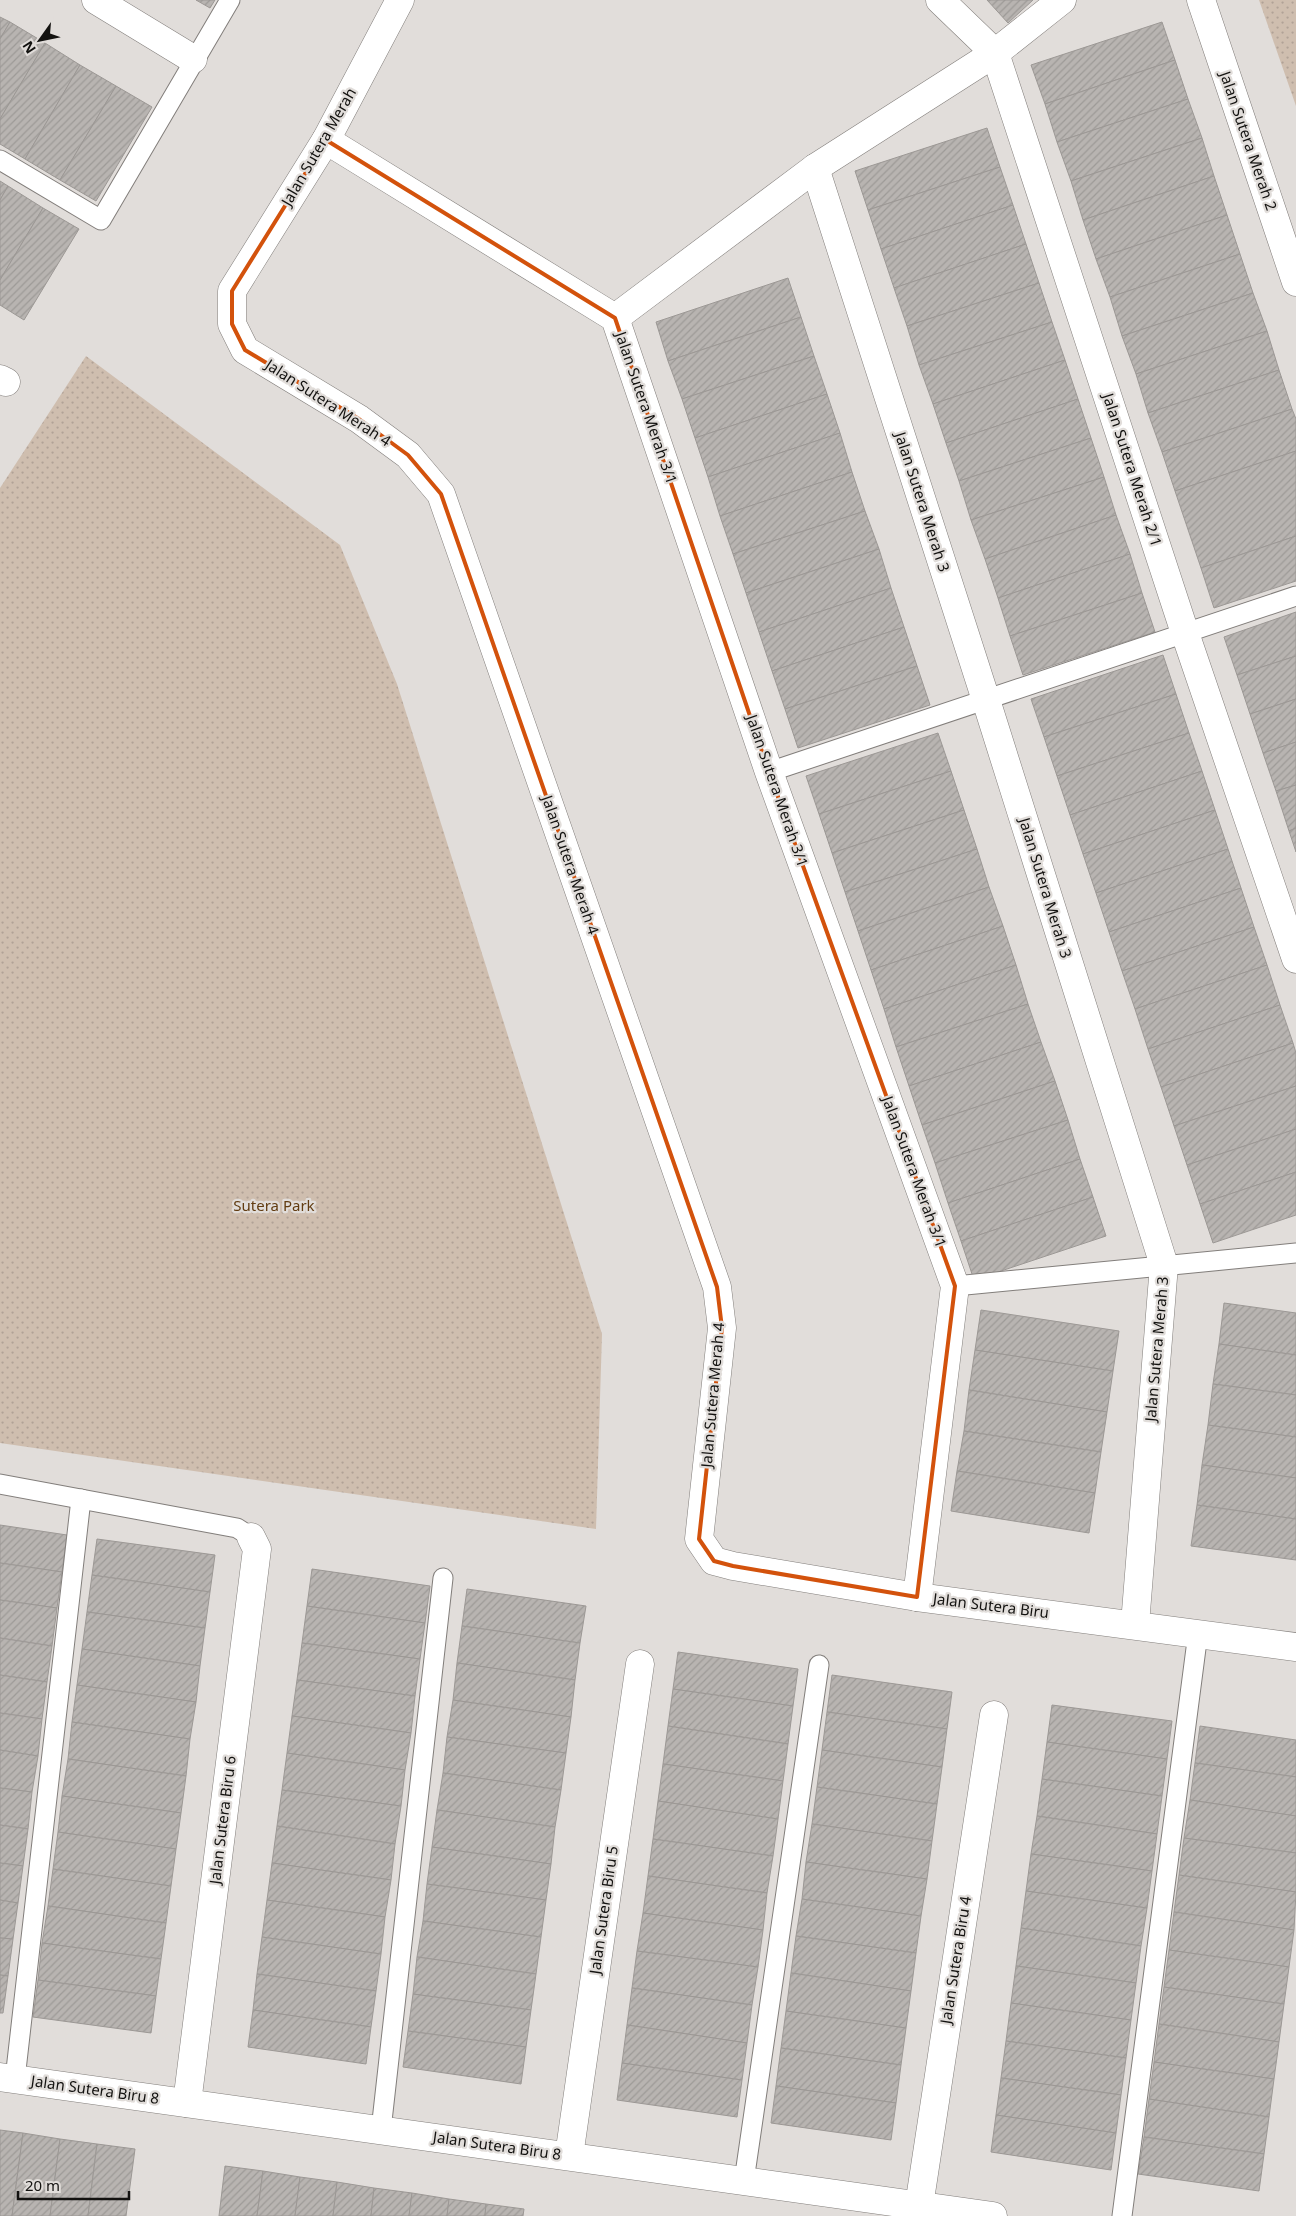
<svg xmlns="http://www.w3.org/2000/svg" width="1296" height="2216" font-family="'Noto Sans',sans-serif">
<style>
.park{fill:url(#park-dots)}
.building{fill:url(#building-hatch);stroke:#9c9895}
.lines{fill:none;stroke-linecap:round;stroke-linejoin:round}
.lane-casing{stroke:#827e7b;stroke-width:21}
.street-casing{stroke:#827e7b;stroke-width:29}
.lane{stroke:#fff;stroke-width:19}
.street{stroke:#fff;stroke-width:28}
.marked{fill:none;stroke:#d3520c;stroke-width:4;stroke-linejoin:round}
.labels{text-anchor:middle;stroke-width:4.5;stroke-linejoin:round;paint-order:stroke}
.street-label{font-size:15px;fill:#131210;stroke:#e1ddda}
.park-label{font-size:15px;fill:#623c11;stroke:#e1ddda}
</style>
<defs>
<pattern id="park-dots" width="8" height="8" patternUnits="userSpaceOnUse" patternTransform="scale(1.25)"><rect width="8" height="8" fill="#cfbeaf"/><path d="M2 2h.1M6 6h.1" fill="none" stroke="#b1a296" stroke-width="1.8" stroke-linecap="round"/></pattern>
<pattern id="building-hatch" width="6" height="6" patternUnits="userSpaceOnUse" patternTransform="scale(1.25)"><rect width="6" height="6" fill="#b8b4b1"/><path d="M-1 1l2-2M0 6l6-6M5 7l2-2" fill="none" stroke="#9d9a97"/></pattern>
</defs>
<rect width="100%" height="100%" fill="#e1ddda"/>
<g class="park">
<polygon points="1259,0 1296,0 1296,106"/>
<polygon points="86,356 340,545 397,684 602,1334 596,1529 0,1443 0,488"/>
</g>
<g class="building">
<polygon points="196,0 215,0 210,8"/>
<polygon points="987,0 1033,0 1008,23"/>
<polygon points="0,17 10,22 0,39"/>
<polygon points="10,22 45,43 0,119 0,39"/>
<polygon points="1162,22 1175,60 1045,104 1031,65"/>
<polygon points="45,43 80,65 25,159 0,144 0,119"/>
<polygon points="1175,60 1188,99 1057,142 1045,104"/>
<polygon points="80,65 116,86 60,180 25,159"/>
<polygon points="116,86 152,107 96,201 60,180"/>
<polygon points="1188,99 1202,138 1071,181 1057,142"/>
<polygon points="987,128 1000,167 868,210 855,171"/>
<polygon points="1202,138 1214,176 1083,220 1071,181"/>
<polygon points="1000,167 1013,205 881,249 868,210"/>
<polygon points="1214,176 1227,215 1096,259 1083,220"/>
<polygon points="0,181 8,186 0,200"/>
<polygon points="8,186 43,208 0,280 0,200"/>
<polygon points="1013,205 1026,244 894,288 881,249"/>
<polygon points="43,208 79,229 24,320 0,305 0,280"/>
<polygon points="1227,215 1240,254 1110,297 1096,259"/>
<polygon points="1026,244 1039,283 907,326 894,288"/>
<polygon points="1240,254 1253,293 1122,336 1110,297"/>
<polygon points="788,278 801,317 668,361 656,322"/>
<polygon points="1039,283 1052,322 919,365 907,326"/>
<polygon points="1253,293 1267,331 1136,374 1122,336"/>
<polygon points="801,317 814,356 682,399 668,361"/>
<polygon points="1052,322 1065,360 933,404 919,365"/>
<polygon points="1267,331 1279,370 1148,413 1136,374"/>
<polygon points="814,356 827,394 695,438 682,399"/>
<polygon points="1065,360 1078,399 946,443 933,404"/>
<polygon points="1279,370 1292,409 1162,452 1148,413"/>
<polygon points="827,394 840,433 708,477 695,438"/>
<polygon points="1078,399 1091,438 959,481 946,443"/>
<polygon points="1292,409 1296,419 1296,451 1175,491 1162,452"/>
<polygon points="840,433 852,472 720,516 708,477"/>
<polygon points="1091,438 1104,477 971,520 959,481"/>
<polygon points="1296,451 1296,536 1201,568 1175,491"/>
<polygon points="852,472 865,511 733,554 720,516"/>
<polygon points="1104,477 1116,515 985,559 971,520"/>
<polygon points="865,511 879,549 746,593 733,554"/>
<polygon points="1116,515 1130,554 998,598 985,559"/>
<polygon points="1296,536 1296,581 1214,608 1201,568"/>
<polygon points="879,549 891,588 759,632 746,593"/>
<polygon points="1130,554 1142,593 1010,636 998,598"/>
<polygon points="891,588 904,627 772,671 759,632"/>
<polygon points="1142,593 1155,632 1023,675 1010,636"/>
<polygon points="1296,612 1296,656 1237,675 1224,637"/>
<polygon points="904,627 917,666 785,709 772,671"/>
<polygon points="1163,655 1176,694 1044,737 1031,699"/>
<polygon points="1296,656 1296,699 1250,714 1237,675"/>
<polygon points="917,666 930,705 798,748 785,709"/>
<polygon points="1176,694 1189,733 1057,776 1044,737"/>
<polygon points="1296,699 1296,742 1263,753 1250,714"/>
<polygon points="938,733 951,771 819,814 806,776"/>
<polygon points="1189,733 1202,771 1070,815 1057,776"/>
<polygon points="1296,742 1296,785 1276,791 1263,753"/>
<polygon points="951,771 964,810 832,853 819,814"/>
<polygon points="1202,771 1215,810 1083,854 1070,815"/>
<polygon points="1296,785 1296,828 1289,831 1276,791"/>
<polygon points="964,810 977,849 845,892 832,853"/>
<polygon points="1215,810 1228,849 1096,893 1083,854"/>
<polygon points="1296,828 1296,852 1289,831"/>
<polygon points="977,849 989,887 858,931 845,892"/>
<polygon points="1228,849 1241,888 1109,932 1096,893"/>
<polygon points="989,887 1003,926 871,970 858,931"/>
<polygon points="1241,888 1254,927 1122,971 1109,932"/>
<polygon points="1003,926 1016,965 884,1009 871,970"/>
<polygon points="1254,927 1267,965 1135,1009 1122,971"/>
<polygon points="1016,965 1028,1004 896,1047 884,1009"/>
<polygon points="1267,965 1280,1005 1148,1049 1135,1009"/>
<polygon points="1028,1004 1041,1042 909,1086 896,1047"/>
<polygon points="1280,1005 1293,1043 1161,1087 1148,1049"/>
<polygon points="1041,1042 1055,1081 922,1125 909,1086"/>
<polygon points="1293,1043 1296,1053 1296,1086 1174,1126 1161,1087"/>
<polygon points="1055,1081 1068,1120 935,1163 922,1125"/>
<polygon points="1296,1086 1296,1129 1187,1165 1174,1126"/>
<polygon points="1068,1120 1080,1159 948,1203 935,1163"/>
<polygon points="1296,1129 1296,1172 1200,1204 1187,1165"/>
<polygon points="1080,1159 1093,1197 961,1241 948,1203"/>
<polygon points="1296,1172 1296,1215 1213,1243 1200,1204"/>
<polygon points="1093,1197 1106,1236 974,1280 961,1241"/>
<polygon points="1224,1303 1296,1313 1296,1355 1219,1344"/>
<polygon points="981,1310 1119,1331 1113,1371 975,1350"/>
<polygon points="1219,1344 1296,1355 1296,1395 1213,1384"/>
<polygon points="975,1350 1113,1371 1107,1412 969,1390"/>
<polygon points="1213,1384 1296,1395 1296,1437 1208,1425"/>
<polygon points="969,1390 1107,1412 1101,1452 964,1431"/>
<polygon points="1208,1425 1296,1437 1296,1478 1202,1465"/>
<polygon points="964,1431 1101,1452 1095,1493 957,1471"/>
<polygon points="1202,1465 1296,1478 1296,1519 1197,1505"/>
<polygon points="957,1471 1095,1493 1089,1533 951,1511"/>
<polygon points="1197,1505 1296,1519 1296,1560 1191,1546"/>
<polygon points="0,1525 67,1535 62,1572 0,1563"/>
<polygon points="97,1539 215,1555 210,1592 92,1575"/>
<polygon points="0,1563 62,1572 57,1608 0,1600"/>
<polygon points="312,1569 430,1586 425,1623 307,1606"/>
<polygon points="92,1575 210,1592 205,1628 87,1612"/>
<polygon points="467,1589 586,1606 580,1643 462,1626"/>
<polygon points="0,1600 57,1608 52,1646 0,1638"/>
<polygon points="307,1606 425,1623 420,1659 302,1643"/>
<polygon points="87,1612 205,1628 200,1666 82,1649"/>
<polygon points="462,1626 580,1643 575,1680 457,1663"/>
<polygon points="0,1638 52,1646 47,1682 0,1675"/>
<polygon points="302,1643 420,1659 415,1696 297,1680"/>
<polygon points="82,1649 200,1666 196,1702 77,1685"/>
<polygon points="678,1652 798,1669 793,1706 673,1689"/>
<polygon points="457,1663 575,1680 571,1717 453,1700"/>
<polygon points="0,1675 47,1682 42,1719 0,1713"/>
<polygon points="832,1675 952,1692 947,1729 827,1712"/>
<polygon points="297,1680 415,1696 411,1733 292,1716"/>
<polygon points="77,1685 196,1702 190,1739 72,1722"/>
<polygon points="673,1689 793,1706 788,1744 668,1726"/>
<polygon points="453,1700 571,1717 566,1753 447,1737"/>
<polygon points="1052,1705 1172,1721 1167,1759 1047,1742"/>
<polygon points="827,1712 947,1729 942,1767 822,1750"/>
<polygon points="0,1713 42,1719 38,1756 0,1750"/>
<polygon points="292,1716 411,1733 405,1770 287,1753"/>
<polygon points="72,1722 190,1739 186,1776 68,1759"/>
<polygon points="668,1726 788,1744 783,1781 663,1764"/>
<polygon points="1200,1726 1296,1740 1296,1777 1195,1763"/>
<polygon points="447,1737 566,1753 561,1790 443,1773"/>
<polygon points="1047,1742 1167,1759 1162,1796 1042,1779"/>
<polygon points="0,1750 38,1756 32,1792 0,1788"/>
<polygon points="822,1750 942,1767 937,1804 817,1787"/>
<polygon points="287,1753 405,1770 401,1806 282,1790"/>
<polygon points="68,1759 186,1776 181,1813 62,1796"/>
<polygon points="1195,1763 1296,1777 1296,1816 1190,1800"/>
<polygon points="663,1764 783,1781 778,1819 658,1801"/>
<polygon points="443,1773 561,1790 555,1827 437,1810"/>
<polygon points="1042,1779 1162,1796 1157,1834 1037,1816"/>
<polygon points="817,1787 937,1804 932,1841 812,1824"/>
<polygon points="0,1788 32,1792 28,1829 0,1825"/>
<polygon points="282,1790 401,1806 395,1844 277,1826"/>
<polygon points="62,1796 181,1813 176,1849 58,1832"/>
<polygon points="1190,1800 1296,1816 1296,1853 1184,1838"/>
<polygon points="658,1801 778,1819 773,1856 653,1839"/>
<polygon points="437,1810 555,1827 551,1864 432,1847"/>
<polygon points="1037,1816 1157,1834 1152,1871 1031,1854"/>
<polygon points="812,1824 932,1841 927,1879 806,1862"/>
<polygon points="0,1825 28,1829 23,1866 0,1863"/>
<polygon points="277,1826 395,1844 391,1880 272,1863"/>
<polygon points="58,1832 176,1849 171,1886 53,1869"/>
<polygon points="1184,1838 1296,1853 1296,1892 1179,1875"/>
<polygon points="653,1839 773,1856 767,1893 648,1876"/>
<polygon points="432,1847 551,1864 546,1900 427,1884"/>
<polygon points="1031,1854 1152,1871 1147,1908 1026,1891"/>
<polygon points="806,1862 927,1879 921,1916 802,1899"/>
<polygon points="0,1863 23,1866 18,1903 0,1900"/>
<polygon points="272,1863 391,1880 385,1917 267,1900"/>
<polygon points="53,1869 171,1886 166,1923 48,1906"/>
<polygon points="1179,1875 1296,1892 1294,1930 1174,1912"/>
<polygon points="648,1876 767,1893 763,1930 643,1913"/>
<polygon points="427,1884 546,1900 541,1937 423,1921"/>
<polygon points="1026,1891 1147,1908 1141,1946 1021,1928"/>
<polygon points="802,1899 921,1916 916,1953 796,1936"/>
<polygon points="0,1900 18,1903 13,1939 0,1938"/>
<polygon points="267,1900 385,1917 381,1954 262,1937"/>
<polygon points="48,1906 166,1923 161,1959 42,1943"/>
<polygon points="1174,1912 1294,1930 1289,1967 1169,1950"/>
<polygon points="643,1913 763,1930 758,1967 637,1951"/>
<polygon points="423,1921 541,1937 536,1974 417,1957"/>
<polygon points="1021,1928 1141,1946 1136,1983 1016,1966"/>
<polygon points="796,1936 916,1953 911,1991 791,1973"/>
<polygon points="262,1937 381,1954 376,1991 257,1974"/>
<polygon points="0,1938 13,1939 8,1976 0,1975"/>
<polygon points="42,1943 161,1959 156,1996 38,1980"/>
<polygon points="1169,1950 1289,1967 1284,2004 1164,1987"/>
<polygon points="637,1951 758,1967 752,2005 632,1988"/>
<polygon points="417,1957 536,1974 531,2010 413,1994"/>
<polygon points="1016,1966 1136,1983 1131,2020 1011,2003"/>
<polygon points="791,1973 911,1991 906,2028 786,2011"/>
<polygon points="257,1974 376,1991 371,2027 253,2010"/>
<polygon points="0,1975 8,1976 3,2013 0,2013"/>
<polygon points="38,1980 156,1996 151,2033 33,2017"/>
<polygon points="1164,1987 1284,2004 1279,2042 1159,2024"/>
<polygon points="632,1988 752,2005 747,2043 627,2025"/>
<polygon points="413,1994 531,2010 526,2047 408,2031"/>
<polygon points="1011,2003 1131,2020 1126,2058 1006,2041"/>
<polygon points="253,2010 371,2027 366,2064 248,2047"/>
<polygon points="786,2011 906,2028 901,2065 781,2048"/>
<polygon points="1159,2024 1279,2042 1274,2079 1154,2062"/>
<polygon points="627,2025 747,2043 742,2080 622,2063"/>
<polygon points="408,2031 526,2047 521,2084 403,2067"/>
<polygon points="1006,2041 1126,2058 1121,2095 1001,2078"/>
<polygon points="781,2048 901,2065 896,2103 776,2086"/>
<polygon points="1154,2062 1274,2079 1269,2117 1149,2099"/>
<polygon points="622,2063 742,2080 737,2117 617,2100"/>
<polygon points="1001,2078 1121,2095 1116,2133 996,2115"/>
<polygon points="776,2086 896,2103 891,2140 771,2123"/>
<polygon points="1149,2099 1269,2117 1264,2154 1144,2137"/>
<polygon points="996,2115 1116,2133 1111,2170 991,2152"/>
<polygon points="0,2130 23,2133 12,2216 0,2216"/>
<polygon points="23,2133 60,2139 50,2216 12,2216"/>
<polygon points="1144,2137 1264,2154 1259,2191 1138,2174"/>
<polygon points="60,2139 97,2144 88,2216 50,2216"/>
<polygon points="97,2144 135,2149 126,2216 88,2216"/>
<polygon points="225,2166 263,2171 257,2216 219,2216"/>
<polygon points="263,2171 300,2177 295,2216 257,2216"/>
<polygon points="300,2177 337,2182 333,2216 295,2216"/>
<polygon points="337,2182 374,2188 371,2216 333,2216"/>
<polygon points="374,2188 412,2193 409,2216 371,2216"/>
<polygon points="412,2193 449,2199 447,2216 409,2216"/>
<polygon points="449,2199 486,2204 485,2216 447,2216"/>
<polygon points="486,2204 524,2209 523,2216 485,2216"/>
</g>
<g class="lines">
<defs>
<g id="lane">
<polyline points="0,160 101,220 230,0"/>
<polyline points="769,772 1296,596"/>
<polyline points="955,1286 1296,1253"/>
<polyline points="0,1484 237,1528 251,1537"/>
<polyline points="15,2079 81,1499"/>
<polyline points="381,2130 443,1578"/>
<polyline points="744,2181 819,1665"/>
<polyline points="1122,2216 1198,1633"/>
</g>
<g id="street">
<polyline points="96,0 193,59"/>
<polyline points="400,0 326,140 232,291 232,324 245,350 359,419 408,455 441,494 717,1287 722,1328 699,1539 714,1561 733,1566 917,1597 1296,1647"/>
<polyline points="940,0 995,53 1185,633 1296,959"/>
<polyline points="1201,0 1296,282"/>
<polyline points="326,140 615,318 769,772 955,1286 917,1597"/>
<polyline points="815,168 986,700 1164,1265 1135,1624"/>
<polyline points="615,318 815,168 995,53 1062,0"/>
<polyline points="0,379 6,382"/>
<polyline points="0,2077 993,2216"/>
<polyline points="187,2103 257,1549 251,1537"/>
<polyline points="569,2156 640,1664"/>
<polyline points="919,2206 994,1715"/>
</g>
</defs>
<use href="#lane" class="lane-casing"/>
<use href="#street" class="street-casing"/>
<use href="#lane" class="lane"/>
<use href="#street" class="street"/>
</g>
<path class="marked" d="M326,140l289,178 154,454 186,514 -38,311 -184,-31 -19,-5 -15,-22 23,-211 -5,-41 -276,-793 -33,-39 -49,-36 -114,-69 -13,-26v-33z"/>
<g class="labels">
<g class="street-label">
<text transform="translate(1248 141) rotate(71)" y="5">Jalan Sutera Merah 2</text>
<text transform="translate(319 147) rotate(-60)" y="5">Jalan Sutera Merah</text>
<text transform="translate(328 403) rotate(33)" y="5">Jalan Sutera Merah 4</text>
<text transform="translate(646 408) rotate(71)" y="5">Jalan Sutera Merah 3/1</text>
<text transform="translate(1132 470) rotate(72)" y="5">Jalan Sutera Merah 2/1</text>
<text transform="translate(922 502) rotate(72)" y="5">Jalan Sutera Merah 3</text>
<text transform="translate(777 791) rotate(71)" y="5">Jalan Sutera Merah 3/1</text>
<text transform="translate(570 865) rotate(71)" y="5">Jalan Sutera Merah 4</text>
<text transform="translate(1045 888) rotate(73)" y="5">Jalan Sutera Merah 3</text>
<text transform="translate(914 1172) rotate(70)" y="5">Jalan Sutera Merah 3/1</text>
<text transform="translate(1157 1349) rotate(-85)" y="5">Jalan Sutera Merah 3</text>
<text transform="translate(713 1395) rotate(-85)" y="5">Jalan Sutera Merah 4</text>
<text transform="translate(991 1606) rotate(7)" y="5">Jalan Sutera Biru</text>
<text transform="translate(223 1820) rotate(-83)" y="5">Jalan Sutera Biru 6</text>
<text transform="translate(604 1910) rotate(-82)" y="5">Jalan Sutera Biru 5</text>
<text transform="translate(956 1960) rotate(-81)" y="5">Jalan Sutera Biru 4</text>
<text transform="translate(95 2090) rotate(8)" y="5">Jalan Sutera Biru 8</text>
<text transform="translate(497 2146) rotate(8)" y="5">Jalan Sutera Biru 8</text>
</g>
<g class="park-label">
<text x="274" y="1211">Sutera Park</text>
</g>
</g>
<g transform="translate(40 40) rotate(237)" stroke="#e1ddda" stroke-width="4" paint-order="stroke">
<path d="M0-4L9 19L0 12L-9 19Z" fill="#131210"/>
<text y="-8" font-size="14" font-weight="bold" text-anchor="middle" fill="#131210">N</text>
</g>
<path d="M18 2191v8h111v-8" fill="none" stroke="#131210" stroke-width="2.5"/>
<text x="25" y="2191" font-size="15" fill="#131210" stroke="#e1ddda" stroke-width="4" paint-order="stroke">20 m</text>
</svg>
